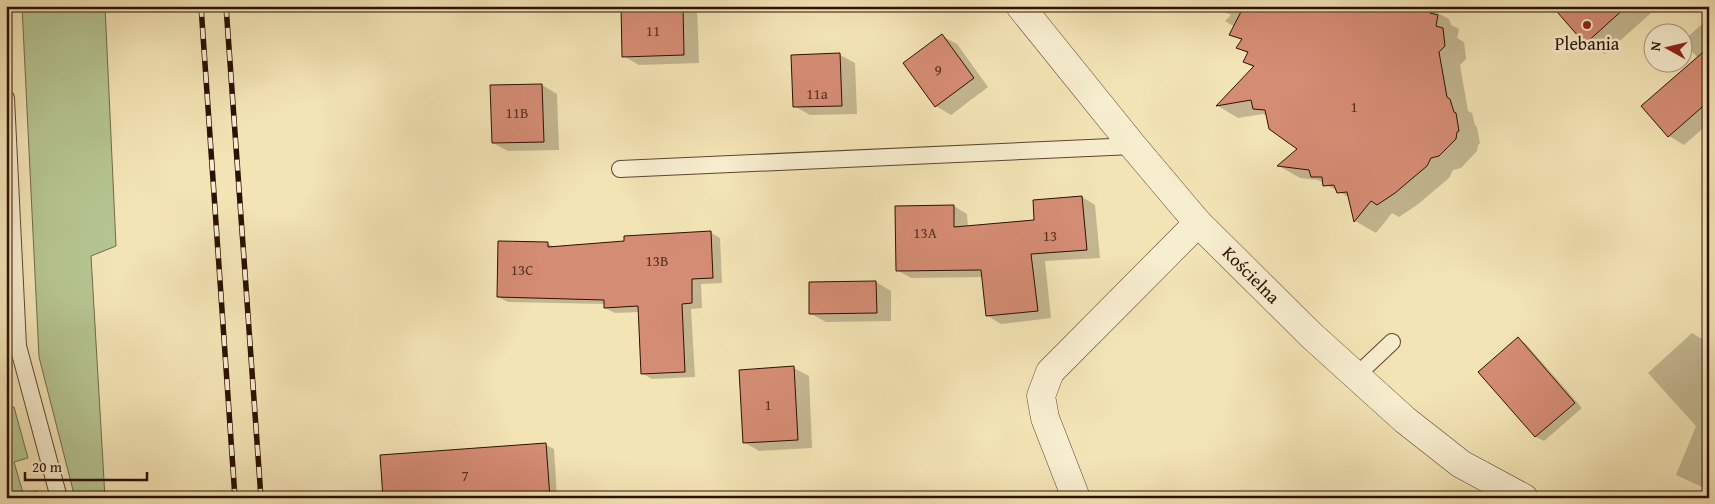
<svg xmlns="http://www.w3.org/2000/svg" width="1715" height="504" font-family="'Gentium Book Plus',serif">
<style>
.green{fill:#b5c591;stroke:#706a49}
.shadow{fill:#0003}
.building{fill:#d58c74;stroke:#2c1001}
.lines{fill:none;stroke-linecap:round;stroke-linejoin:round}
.service-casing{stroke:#5e452e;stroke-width:18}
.minor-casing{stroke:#5e452e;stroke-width:29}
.service{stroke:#f7edcf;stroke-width:16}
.minor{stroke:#f7edcf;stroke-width:28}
.rail-casing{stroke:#2c1001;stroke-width:5.5}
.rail{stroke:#f7edcf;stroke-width:4;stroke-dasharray:11;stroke-linecap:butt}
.poi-dot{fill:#8f2418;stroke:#f7edcf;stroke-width:2}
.labels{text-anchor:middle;stroke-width:5;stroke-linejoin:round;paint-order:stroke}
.number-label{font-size:15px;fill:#562f1e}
.poi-label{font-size:18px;fill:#2c1001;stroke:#f7edcf}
.street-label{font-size:18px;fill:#2c1001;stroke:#f7edcf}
</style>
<rect width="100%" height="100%" fill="#f3e4b5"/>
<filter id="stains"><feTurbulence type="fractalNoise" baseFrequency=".004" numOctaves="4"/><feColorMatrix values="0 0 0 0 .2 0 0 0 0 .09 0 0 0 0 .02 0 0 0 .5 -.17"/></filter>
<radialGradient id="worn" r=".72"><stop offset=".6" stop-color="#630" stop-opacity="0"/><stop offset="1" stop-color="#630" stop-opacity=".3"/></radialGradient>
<g class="green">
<polygon points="22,6 105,6 116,246 91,256 105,498 75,498 39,357"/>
<polygon points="6,407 14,407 28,458 14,462 23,493 37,491 39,498 6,498"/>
</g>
<g class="shadow">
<polygon points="622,6 697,6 699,63 639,65 623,56"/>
<polygon points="1210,6 1435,6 1436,12 1449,19 1451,25 1459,29 1457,38 1464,42 1466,59 1460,65 1468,111 1472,113 1475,125 1477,127 1480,143 1478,145 1477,151 1461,168 1453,170 1449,178 1417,205 1399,217 1392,213 1376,233 1355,221 1350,198 1318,180 1300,178 1279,166 1299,149 1267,116 1263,114 1238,118 1218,106 1254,68 1244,62 1249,54 1238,48 1243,41 1231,35 1235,27 1225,21 1231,15"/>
<polygon points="1553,6 1659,6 1605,54 1586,43"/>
<polygon points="1709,18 1709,123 1684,145 1669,136 1698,58 1683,41"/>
<polygon points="942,36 957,44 988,87 951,115 936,106"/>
<polygon points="840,55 855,63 857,114 810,115 794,106"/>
<polygon points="542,85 557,94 559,150 508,151 493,143 492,86"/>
<polygon points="1082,197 1095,205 1100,258 1045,261 1051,318 1001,324 988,316 983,277 911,278 897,270 954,206 967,214 968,227 1036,221"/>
<polygon points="710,232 720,238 722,283 701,284 702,308 691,309 695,377 652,379 643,374 639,312 615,313 605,308 605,304 508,302 498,297 547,243 555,248 625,243"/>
<polygon points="876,282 891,291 891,321 826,322 811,314"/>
<polygon points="1692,333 1702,339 1709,346 1709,490 1676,475 1696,426 1648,373"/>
<polygon points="1518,339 1526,344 1582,408 1544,441 1536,437 1480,372"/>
<polygon points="794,368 809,376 812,448 759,451 744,442"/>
<polygon points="546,445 554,449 557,498 384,498"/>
<polygon points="6,459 8,498 6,498"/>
</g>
<g class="building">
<polygon points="621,6 683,6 684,55 622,57"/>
<polygon points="1244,6 1428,6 1430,13 1438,15 1436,26 1443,28 1445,46 1439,52 1447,97 1450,99 1454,112 1456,113 1459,131 1457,132 1456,139 1439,156 1431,158 1427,166 1395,193 1377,205 1371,201 1354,222 1347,192 1337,193 1334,185 1323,186 1322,177 1311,177 1309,170 1277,166 1297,149 1269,129 1265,110 1253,109 1251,100 1216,106 1254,66 1243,62 1248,52 1236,48 1242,39 1229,35"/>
<polygon points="1552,6 1627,6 1585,44"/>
<polygon points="942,34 974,78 935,107 903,63"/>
<polygon points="1709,47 1709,101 1668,137 1641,106"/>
<polygon points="840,53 842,106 793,107 791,55"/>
<polygon points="542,84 544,142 492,143 490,85"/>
<polygon points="1082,196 1087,250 1031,254 1038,311 986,316 981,270 896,271 895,206 954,205 954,227 1034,220 1033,200"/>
<polygon points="711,231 713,278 692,279 692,303 682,304 685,372 641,374 638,306 604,308 604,300 497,297 498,241 548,242 548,247 624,241 624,236"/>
<polygon points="876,281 877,313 809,314 809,282"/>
<polygon points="1518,337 1575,403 1535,437 1478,372"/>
<polygon points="794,366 798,440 743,443 739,370"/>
<polygon points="546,443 550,498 383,498 380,455"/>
</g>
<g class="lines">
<defs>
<g id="service">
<polyline points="6,98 18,346 59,498"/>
<polyline points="620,169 1133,146"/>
<polyline points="1356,376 1392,342"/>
</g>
<g id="minor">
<polyline points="1020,6 1133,146 1198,223 1311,335 1405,420 1461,464 1524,498"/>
<polyline points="1076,498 1045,418 1041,396 1050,372 1198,223"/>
</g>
</defs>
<use href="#service" class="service-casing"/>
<use href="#minor" class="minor-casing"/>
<use href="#service" class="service"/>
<use href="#minor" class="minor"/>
<defs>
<g id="rail">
<polyline points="201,6 235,498"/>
<polyline points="226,6 261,498"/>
</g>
</defs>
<use href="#rail" class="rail-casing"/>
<use href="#rail" class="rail"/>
</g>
<circle class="poi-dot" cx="1587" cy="25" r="5"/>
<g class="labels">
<g class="number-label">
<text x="653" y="36">11</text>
<text x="938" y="75">9</text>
<text x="817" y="99">11a</text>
<text x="1354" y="112">1</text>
<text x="517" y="118">11B</text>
<text x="925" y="238">13A</text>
<text x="1050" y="241">13</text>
<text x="657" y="266">13B</text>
<text x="522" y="275">13C</text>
<text x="768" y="410">1</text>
<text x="465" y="481">7</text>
</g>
<g class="poi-label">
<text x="1587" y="50">Plebania</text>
</g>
<g class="street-label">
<text transform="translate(1251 275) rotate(45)" y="6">Kościelna</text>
</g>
</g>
<rect width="1715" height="504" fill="none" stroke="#f3e4b5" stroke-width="25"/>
<rect x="8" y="8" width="1700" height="489" fill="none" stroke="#2c1001" stroke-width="2.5"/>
<rect x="12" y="12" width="1690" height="479" fill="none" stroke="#2c1001"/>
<g transform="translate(1668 48) rotate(278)"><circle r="24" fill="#f7edcf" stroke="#a6957d"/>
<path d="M0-4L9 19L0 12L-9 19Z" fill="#8f2418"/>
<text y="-8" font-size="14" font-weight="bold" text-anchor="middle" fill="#2c1001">N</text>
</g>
<path d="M25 472v8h122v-8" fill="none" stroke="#2c1001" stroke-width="2.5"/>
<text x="32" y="472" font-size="15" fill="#2c1001" stroke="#f7edcf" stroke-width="4" paint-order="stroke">20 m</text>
<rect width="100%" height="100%" filter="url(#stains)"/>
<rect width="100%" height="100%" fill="url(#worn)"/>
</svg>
